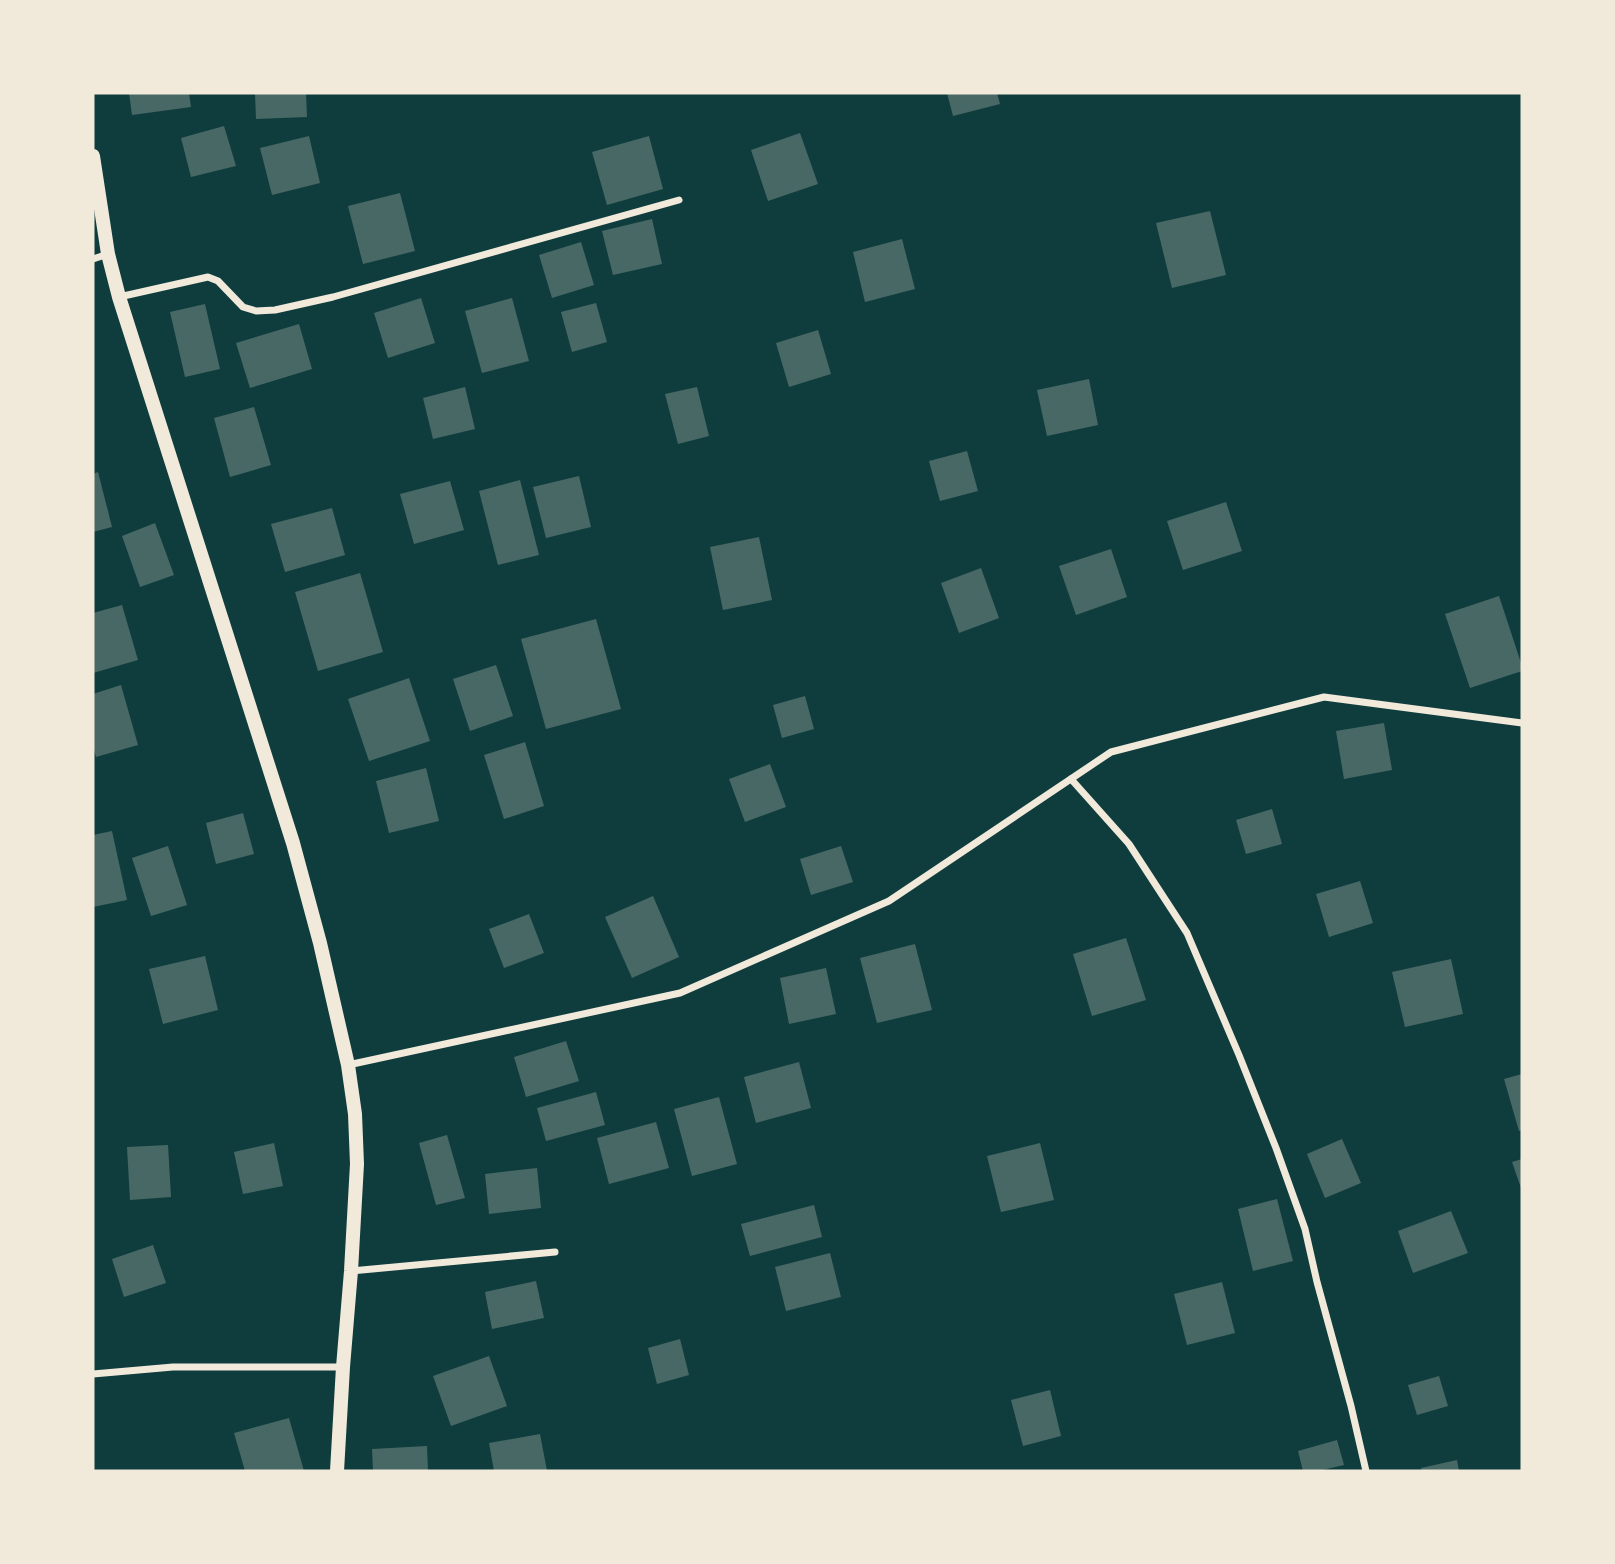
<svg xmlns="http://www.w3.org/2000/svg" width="1615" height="1564" font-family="Overpass,sans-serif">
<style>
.building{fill:#486865}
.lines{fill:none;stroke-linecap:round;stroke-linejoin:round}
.minor{stroke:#f1e9da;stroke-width:7}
.secondary{stroke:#f1e9da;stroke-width:14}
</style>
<rect width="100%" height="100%" fill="#0f3d3e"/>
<g class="building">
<polygon points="129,93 189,93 191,107 132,115"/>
<polygon points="255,93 306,93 307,117 256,119"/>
<polygon points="947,93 997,93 1000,104 953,116"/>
<polygon points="224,126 236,166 191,177 181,138"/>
<polygon points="800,133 818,184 768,201 751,150"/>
<polygon points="309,136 320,183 272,195 260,148"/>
<polygon points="649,136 663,189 607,205 592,152"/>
<polygon points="400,193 415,251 363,264 348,206"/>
<polygon points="1210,211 1226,275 1172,288 1156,223"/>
<polygon points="652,219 662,264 613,275 602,231"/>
<polygon points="902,239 915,289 865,302 853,252"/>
<polygon points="581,242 594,285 552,298 539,255"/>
<polygon points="421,298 435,343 388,358 374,313"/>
<polygon points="512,298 529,361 482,373 465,311"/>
<polygon points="596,303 607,342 572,352 561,312"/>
<polygon points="205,304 220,369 185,377 170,312"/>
<polygon points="299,324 312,369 250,388 236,343"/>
<polygon points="818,330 831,374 789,387 776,343"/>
<polygon points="1089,379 1098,425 1047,436 1037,390"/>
<polygon points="465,387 475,429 433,439 423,398"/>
<polygon points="697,387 709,436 678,444 665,394"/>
<polygon points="254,407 271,465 230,477 214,418"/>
<polygon points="967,451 978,491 940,501 929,461"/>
<polygon points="98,472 112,527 93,532 93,474"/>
<polygon points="579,476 591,527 546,538 533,487"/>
<polygon points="520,480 539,555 498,565 479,491"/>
<polygon points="450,481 464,530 414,544 400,494"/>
<polygon points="1226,502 1242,551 1183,570 1167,521"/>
<polygon points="332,508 345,555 285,572 271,524"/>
<polygon points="155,523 174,575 140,587 122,536"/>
<polygon points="759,537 772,600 723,610 710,547"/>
<polygon points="1111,549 1127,597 1076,615 1059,566"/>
<polygon points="981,568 999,618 959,633 941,583"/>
<polygon points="360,573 383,652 318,671 295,592"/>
<polygon points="1499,596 1522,666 1522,671 1470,688 1445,614"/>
<polygon points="122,605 138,660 93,673 93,613"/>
<polygon points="596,619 621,709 546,729 521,639"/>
<polygon points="496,665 513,716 470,731 453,679"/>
<polygon points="409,678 430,741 369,761 348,699"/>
<polygon points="121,685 138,745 96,757 93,746 93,694"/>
<polygon points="805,696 814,729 782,738 773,705"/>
<polygon points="1384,723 1392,770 1344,779 1336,731"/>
<polygon points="525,742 544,806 504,819 484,755"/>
<polygon points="770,764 786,807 745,822 729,779"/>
<polygon points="426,768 439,821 389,833 376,781"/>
<polygon points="1272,809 1282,844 1246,854 1236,820"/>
<polygon points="243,813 254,854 216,864 206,823"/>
<polygon points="112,831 127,900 93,907 93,835"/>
<polygon points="168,846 187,905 151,916 132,858"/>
<polygon points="841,846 853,882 811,895 800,859"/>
<polygon points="1360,881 1373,923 1329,937 1316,894"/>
<polygon points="653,896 679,957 632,978 605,917"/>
<polygon points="529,914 544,953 504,968 489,929"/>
<polygon points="1126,938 1146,1000 1092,1016 1073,954"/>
<polygon points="915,944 932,1010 877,1023 860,958"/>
<polygon points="205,956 218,1010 163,1024 149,969"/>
<polygon points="1451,959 1463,1014 1405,1027 1392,972"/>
<polygon points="826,968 836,1014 789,1024 780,978"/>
<polygon points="566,1041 579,1081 526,1097 514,1057"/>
<polygon points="799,1062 811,1108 756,1123 744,1077"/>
<polygon points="1522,1074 1522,1130 1519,1131 1504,1079"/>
<polygon points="596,1092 605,1125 546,1141 537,1108"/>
<polygon points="719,1097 737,1164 692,1176 674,1109"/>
<polygon points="656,1122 669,1168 609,1184 597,1138"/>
<polygon points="447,1135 465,1198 436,1205 419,1143"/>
<polygon points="1342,1139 1361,1183 1325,1198 1307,1154"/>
<polygon points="274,1143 283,1186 243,1194 234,1152"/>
<polygon points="1040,1143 1054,1200 1001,1212 987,1156"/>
<polygon points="168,1145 171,1197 130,1200 127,1147"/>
<polygon points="1522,1159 1522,1191 1512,1162"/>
<polygon points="537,1168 541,1208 489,1214 485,1174"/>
<polygon points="1277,1199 1293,1261 1253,1271 1238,1209"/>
<polygon points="814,1205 822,1237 750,1256 741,1224"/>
<polygon points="1451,1211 1468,1253 1413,1273 1398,1231"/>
<polygon points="153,1245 166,1283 124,1297 112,1259"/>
<polygon points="830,1253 841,1297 786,1311 775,1267"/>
<polygon points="536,1281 544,1318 492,1329 485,1292"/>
<polygon points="1222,1282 1235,1333 1187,1345 1174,1294"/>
<polygon points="680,1339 689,1375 657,1384 648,1348"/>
<polygon points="489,1356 507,1406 451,1426 433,1376"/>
<polygon points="1439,1376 1448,1406 1417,1415 1408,1385"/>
<polygon points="1050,1390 1061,1436 1023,1446 1011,1400"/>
<polygon points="289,1418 304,1471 245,1471 234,1433"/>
<polygon points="540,1434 547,1471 494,1471 489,1443"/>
<polygon points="1337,1440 1344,1465 1318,1471 1303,1471 1298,1451"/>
<polygon points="427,1446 428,1471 373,1471 372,1449"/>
<polygon points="1457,1460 1459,1471 1422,1471 1421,1468"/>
</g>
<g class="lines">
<g class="minor">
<polyline points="93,259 108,254"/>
<polyline points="119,297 208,277 218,281 243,307 256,311 275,310 333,297 679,200"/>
<polyline points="1071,779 1129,844 1187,933 1239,1055 1276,1148 1305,1229 1317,1282 1351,1406 1366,1471"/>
<polyline points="348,1065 680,993 889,901 1111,752 1324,697 1522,723"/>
<polyline points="351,1271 555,1252"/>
<polyline points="93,1374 173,1367 343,1367"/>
</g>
<polyline class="secondary" points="93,156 108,254 119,297 293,843 320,943 348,1065 355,1114 357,1164 351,1271 343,1367 337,1471"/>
</g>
<rect width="1615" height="1564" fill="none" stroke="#f1e9da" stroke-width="189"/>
</svg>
